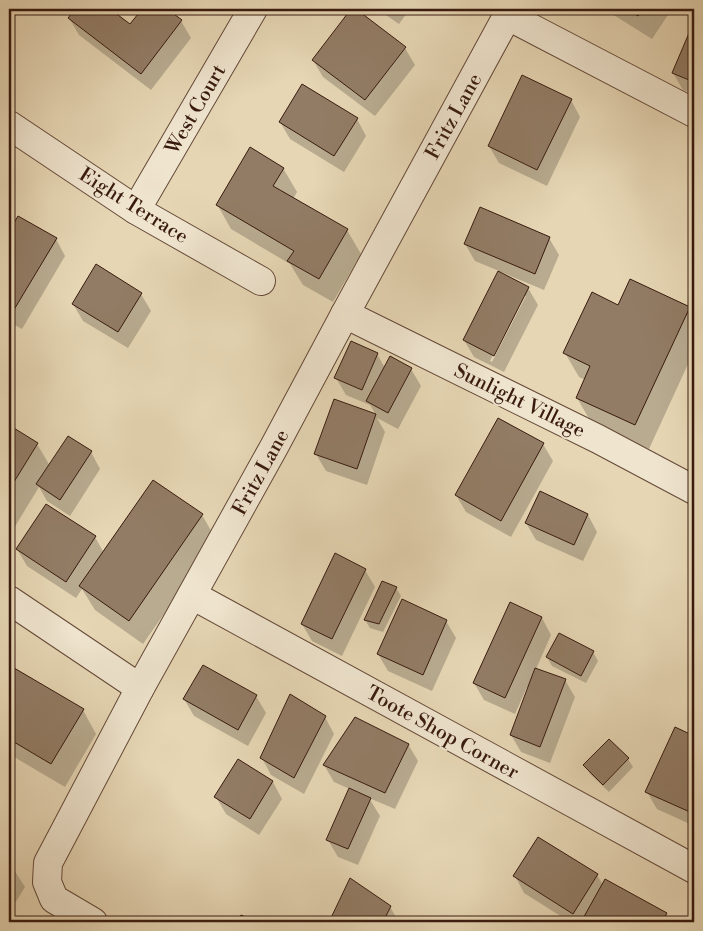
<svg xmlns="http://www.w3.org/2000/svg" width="703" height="931" font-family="'Libre Bodoni',serif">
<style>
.shadow{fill:#0003;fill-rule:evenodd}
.building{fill:#927c65;stroke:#381a0f}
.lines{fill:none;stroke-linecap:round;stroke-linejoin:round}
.street-casing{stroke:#644938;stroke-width:30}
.street{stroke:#efe4ce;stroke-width:28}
.labels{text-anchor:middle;stroke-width:4;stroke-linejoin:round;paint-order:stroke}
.street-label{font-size:20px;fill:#381a0f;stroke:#efe4ce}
</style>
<rect width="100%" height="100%" fill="#e6d6b4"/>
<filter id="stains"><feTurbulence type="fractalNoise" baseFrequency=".004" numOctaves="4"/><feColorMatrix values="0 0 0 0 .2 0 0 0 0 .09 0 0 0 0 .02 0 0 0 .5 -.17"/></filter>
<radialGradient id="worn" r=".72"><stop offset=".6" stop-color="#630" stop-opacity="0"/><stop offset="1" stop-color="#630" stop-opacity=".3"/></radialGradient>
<g class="shadow">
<polygon points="76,9 108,9 130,26 144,9 165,9 181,21 191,38 151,90 79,35 69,18"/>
<polygon points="353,9 405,48 415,65 375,116 323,77 313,60"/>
<polygon points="377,9 410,9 399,24"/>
<polygon points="604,9 672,9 652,39"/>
<polygon points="692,27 694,28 694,94 683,90 673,73"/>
<polygon points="571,100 580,117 547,186 499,163 489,146"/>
<polygon points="357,119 366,136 344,172 290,139 280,122"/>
<polygon points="283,168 297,192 293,199 347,230 361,254 333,302 303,285 290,264 231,229 218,206"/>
<polygon points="18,217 56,239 65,256 22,329 9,322 9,233"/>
<path d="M549,238l10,17 -15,35 -43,-18 -1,2 28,14 10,17 -34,67 -30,-15 -10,-17 35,-69 -24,-10 -10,-17zM523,296h3l-34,66 -2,-1z"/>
<polygon points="141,294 151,311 128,348 83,321 73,304"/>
<polygon points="618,306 689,308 694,317 694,351 649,449 591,422 577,398 585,380 579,377 565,353"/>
<polygon points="377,354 385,368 390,358 411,369 421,386 398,429 377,418 385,432 367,485 326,471 316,454 376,415 370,405 346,395 336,378"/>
<polygon points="9,427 37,444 50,466 91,452 100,469 70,516 47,501 39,487 11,533 9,532"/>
<polygon points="543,444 553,461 511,537 466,512 456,495"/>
<polygon points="202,515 216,539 143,644 95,610 82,589 76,598 27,566 17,549 95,537 104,553"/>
<polygon points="588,515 597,532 583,561 536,540 526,523"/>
<polygon points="365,570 375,587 342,656 312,641 302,624"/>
<polygon points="396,588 401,596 383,632 370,628 365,620"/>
<polygon points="542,618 551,635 536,669 565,680 575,697 550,763 521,752 511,735 529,688 527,687 515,714 484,700 474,683"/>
<polygon points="446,621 456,638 432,691 388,671 378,654"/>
<polygon points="593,652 598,661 586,683 552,666 547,657"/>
<polygon points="9,666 83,710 96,734 65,787 9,754"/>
<polygon points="203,667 256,696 266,713 248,746 194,716 184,699"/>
<polygon points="325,717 334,734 304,794 271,775 262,758"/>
<polygon points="675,729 694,738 694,826 657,809 647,792"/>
<polygon points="609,741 628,759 633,767 609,792 590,774 585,765"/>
<polygon points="408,744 418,761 395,809 369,798 380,816 358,865 338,857 328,840 350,789 334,782 324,765"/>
<polygon points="239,761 273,782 282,799 259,835 226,814 216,797"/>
<polygon points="9,862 25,887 9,913"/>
<polygon points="597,875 603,885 666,914 671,922 570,922 524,893 515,876"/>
<polygon points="350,880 390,907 399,922 330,922"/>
</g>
<g class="building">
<polygon points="75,9 110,9 130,24 142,9 167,9 182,20 141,74 68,18"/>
<polygon points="351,9 356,9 406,47 365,100 312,60"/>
<polygon points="626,9 643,9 638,16"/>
<polygon points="692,26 694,27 694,82 672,73"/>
<polygon points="522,75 572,99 537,170 488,146"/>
<polygon points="302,84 358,118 334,156 279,122"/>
<polygon points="250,147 284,168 273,186 348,229 319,279 287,261 294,251 216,205"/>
<polygon points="480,207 550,237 535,274 464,244"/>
<polygon points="18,216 57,238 12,313 9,311 9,231"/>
<polygon points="96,264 142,293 118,332 72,304"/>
<polygon points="498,271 529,287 494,356 463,340"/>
<polygon points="630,279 690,307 635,425 576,398 590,366 563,353 592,292 618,305"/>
<polygon points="351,341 378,353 362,390 334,378"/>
<polygon points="390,356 412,368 388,413 366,401"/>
<polygon points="334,399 376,414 357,469 314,454"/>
<polygon points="498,418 544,443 501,521 455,495"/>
<polygon points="9,425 38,443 9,490"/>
<polygon points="68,436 92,451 60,500 36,484"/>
<polygon points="153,480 203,514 129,621 79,586"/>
<polygon points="540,491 588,514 574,545 525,523"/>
<polygon points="46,504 96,536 66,582 16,549"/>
<polygon points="335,553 366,569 332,639 301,624"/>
<polygon points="382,581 397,587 379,624 364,620"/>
<polygon points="402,599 447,620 423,675 377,654"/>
<polygon points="510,602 542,617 505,698 473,683"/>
<polygon points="559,633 594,651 581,676 546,657"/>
<polygon points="9,665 84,709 51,764 9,739"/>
<polygon points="203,665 257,695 238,730 183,699"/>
<polygon points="535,668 566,679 540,747 510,735"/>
<polygon points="290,694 326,716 294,778 260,758"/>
<polygon points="355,717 409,744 385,793 323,765"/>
<polygon points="675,727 694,736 694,804 690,812 645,792"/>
<polygon points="609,739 629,758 603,785 583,765"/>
<polygon points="238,759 273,781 250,819 214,797"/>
<polygon points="349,788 371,798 348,849 326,840"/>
<polygon points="538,837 598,874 573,914 513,876"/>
<polygon points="350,878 391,906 383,922 329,922"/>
<polygon points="605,879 667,913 662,922 581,922"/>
<polygon points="241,915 257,922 237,922"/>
</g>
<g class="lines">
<defs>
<g id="street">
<polyline points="508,16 694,113"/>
<polyline points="9,125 136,210 261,281"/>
<polyline points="136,210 253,9"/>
<polyline points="345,314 598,439 694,490"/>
<polyline points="192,595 694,869"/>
<polyline points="9,600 140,688"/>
<polyline points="93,922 54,899 47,882 48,863 140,688 274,447 345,314 511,9"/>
</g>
</defs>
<use href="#street" class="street-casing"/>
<use href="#street" class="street"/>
</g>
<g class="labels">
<g class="street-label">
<text transform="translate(195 109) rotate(-60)" y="7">West Court</text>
<text transform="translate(453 116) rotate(-61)" y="7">Fritz Lane</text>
<text transform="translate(134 205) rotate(32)" y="7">Eight Terrace</text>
<text transform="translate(520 400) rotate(26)" y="7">Sunlight Village</text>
<text transform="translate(260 472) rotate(-61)" y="7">Fritz Lane</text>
<text transform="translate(443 732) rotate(29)" y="7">Toote Shop Corner</text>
</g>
</g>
<rect width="703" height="931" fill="none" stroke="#e6d6b4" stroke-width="30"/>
<rect x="10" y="10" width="683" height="911" fill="none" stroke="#381a0f" stroke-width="2.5"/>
<rect x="15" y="15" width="673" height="901" fill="none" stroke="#381a0f"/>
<rect width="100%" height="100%" filter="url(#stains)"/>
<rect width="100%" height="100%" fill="url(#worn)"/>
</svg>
